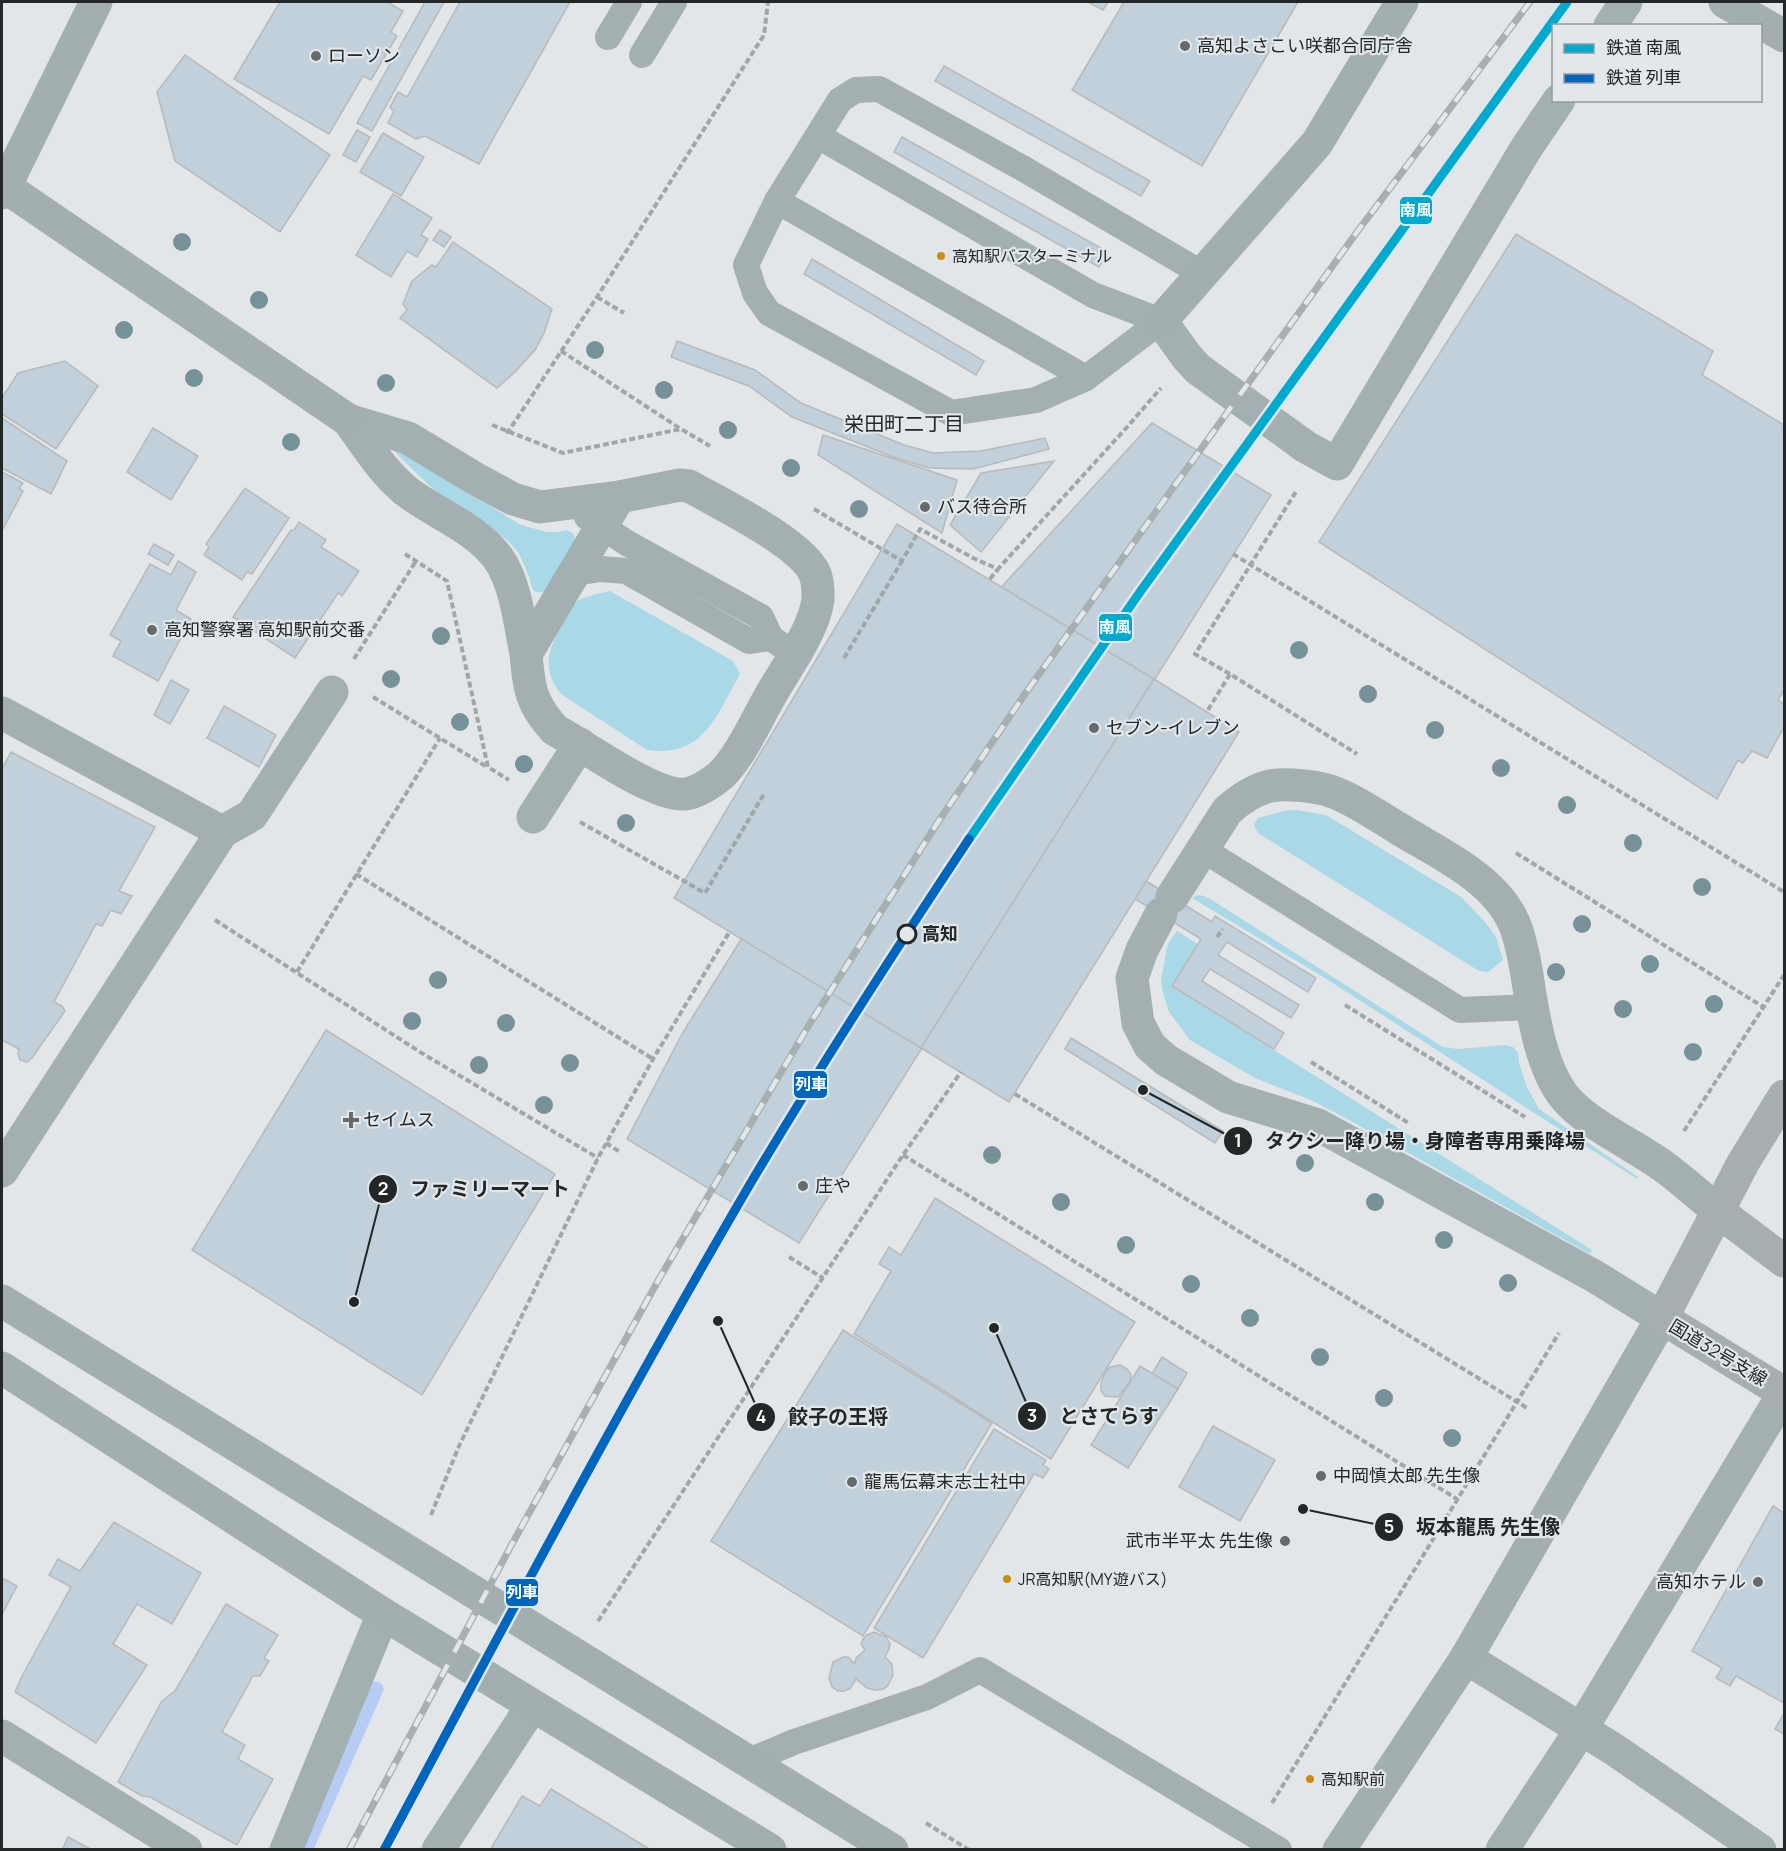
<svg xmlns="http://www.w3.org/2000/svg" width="1786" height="1851" font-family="Manrope,'Noto Sans JP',sans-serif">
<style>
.green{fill:#a9d8e6}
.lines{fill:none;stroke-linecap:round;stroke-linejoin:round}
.stream{stroke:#b7ccf2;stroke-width:15}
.building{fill:#c1d0db;stroke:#b8b9bb;stroke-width:1.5}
.path{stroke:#9fa7a8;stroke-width:4;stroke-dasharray:6 3;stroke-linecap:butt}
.lane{stroke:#a4afb1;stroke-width:26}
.street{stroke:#a4afb1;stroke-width:33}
.secondary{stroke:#a2aeaf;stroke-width:33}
.highway{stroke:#a7aeaf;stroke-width:33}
.rail-casing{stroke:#a8afb0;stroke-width:7}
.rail{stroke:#e1e7ea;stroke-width:4.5;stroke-dasharray:14;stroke-linecap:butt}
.rail-1-casing{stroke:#e1e7ea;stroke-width:14}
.rail-2-casing{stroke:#e1e7ea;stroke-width:14}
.rail-1{stroke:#00a9ce;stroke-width:9}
.rail-2{stroke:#0065bd;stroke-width:9}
.tree{fill:#779199}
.poi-dot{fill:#676a6b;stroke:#e1e7ea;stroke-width:2}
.bus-dot{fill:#cd8d08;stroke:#e1e7ea;stroke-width:2}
.stop-dot{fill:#e1e7ea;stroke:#242727;stroke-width:3}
.labels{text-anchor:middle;stroke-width:4.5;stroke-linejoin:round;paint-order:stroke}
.bus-label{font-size:16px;fill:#242727;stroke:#e1e7ea;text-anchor:start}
.poi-label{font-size:18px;fill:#242727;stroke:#e1e7ea;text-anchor:start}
.stop-label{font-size:18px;font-weight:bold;fill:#242727;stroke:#e1e7ea;text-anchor:start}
.street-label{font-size:18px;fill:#242727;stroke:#e1e7ea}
.neighbourhood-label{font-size:20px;fill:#242727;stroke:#e1e7ea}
.leader{fill:none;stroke:#242727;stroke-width:2}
.callout-dot{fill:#242727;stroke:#e1e7ea;stroke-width:2}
.mark-label{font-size:18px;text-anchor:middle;font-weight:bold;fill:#fff}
.callout-label{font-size:20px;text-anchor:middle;font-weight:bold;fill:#242727;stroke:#e1e7ea;stroke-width:4.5;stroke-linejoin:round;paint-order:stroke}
.line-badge{stroke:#e1e7ea;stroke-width:2}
.badge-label{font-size:16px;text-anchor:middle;font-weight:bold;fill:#fff}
</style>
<rect width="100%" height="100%" fill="#e3e6e8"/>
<g class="green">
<path d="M396,448l125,77 26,7h11l8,-2 7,3 2,6 -29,52c-16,6 -14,-8 -18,-17 -2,-5 -4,-9 -6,-14 -3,-8 -9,-14 -15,-20l-74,-51 -34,-33 -5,-6z"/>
<path d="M610,591l123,70 7,13c-24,42 -36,84 -93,76l-86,-56c-20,-26 -13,-43 1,-70 3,-6 7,-17 12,-21 10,-7 25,-9 36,-12z"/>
<polygon points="1297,810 1326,815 1461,897 1485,922 1496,937 1503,960 1488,972 1479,971 1258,833 1254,825 1258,818 1284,811"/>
<polygon points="1198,895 1204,896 1215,902 1443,1047 1458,1049 1505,1045 1513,1047 1518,1053 1519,1063 1527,1087 1539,1109 1638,1177 1637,1179 1325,978 1192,898"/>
<polygon points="1177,931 1199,945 1174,987 1592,1250 1590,1254 1349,1120 1311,1100 1255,1078 1190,1040 1169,1012 1163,993 1161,981 1166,952 1169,942"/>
</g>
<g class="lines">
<polyline class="stream" points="305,1850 376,1689"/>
</g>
<g class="building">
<polygon points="280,2 387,2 403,11 391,32 397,36 371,80 363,76 329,134 234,79"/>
<polygon points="425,2 444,2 372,131 357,123"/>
<polygon points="460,2 570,2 479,164 425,136 416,139 388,123 394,111 390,107 398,92 407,97"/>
<polygon points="1088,2 1108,2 1103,10"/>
<polygon points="1124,2 1298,2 1202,166 1072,90"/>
<polygon points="185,55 330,155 280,232 175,161 157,92"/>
<polygon points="944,66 1150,181 1141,196 935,81"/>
<polygon points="357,130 370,137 356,162 343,155"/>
<polygon points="383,133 424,157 401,196 360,172"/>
<polygon points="902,137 1108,252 1099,267 894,152"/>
<polygon points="393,194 432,218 421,235 428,239 417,257 407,251 391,277 356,255"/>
<polygon points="440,230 451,237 444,247 433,240"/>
<polygon points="1516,234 1713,351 1702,375 1784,425 1784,690 1778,700 1784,704 1784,727 1767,758 1752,751 1743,763 1738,760 1717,799 1319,542"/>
<polygon points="453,242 552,309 544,333 535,350 515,372 497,388 400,318 407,310 403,304 412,281 432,265 436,267"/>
<polygon points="812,259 984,361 976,375 804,274"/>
<polygon points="677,341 755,370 801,403 904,445 933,453 981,451 1045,438 1049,449 973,469 929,468 896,458 792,417 749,386 671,357"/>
<polygon points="65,361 98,386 56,449 2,414 2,398 18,373"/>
<polygon points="2,418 67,461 51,494 2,468"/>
<polygon points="1152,423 1271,495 799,1243 627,1139 682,1034 742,938 881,741 1005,583"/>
<polygon points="153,428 198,456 171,500 127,472"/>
<polygon points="823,435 957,480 942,533 818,455"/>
<polygon points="1054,461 981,552 950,525 981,473"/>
<polygon points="2,472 23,483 19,488 23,491 3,529 2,528"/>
<polygon points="245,488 289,518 252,574 247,572 242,580 204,555 209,547 206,544"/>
<polygon points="299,522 326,540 321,547 359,571 342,596 338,593 295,658 233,617 291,530 294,530"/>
<polygon points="897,524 1154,679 921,1048 674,898"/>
<polygon points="154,544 174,555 168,565 148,554"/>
<polygon points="178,561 196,572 176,610 191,619 158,681 113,656 121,641 110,635 150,564 171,575"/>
<polygon points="1154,679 1239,732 1009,1102 921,1048"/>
<polygon points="171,680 189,690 170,724 154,715"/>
<polygon points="224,706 276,735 259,767 207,738"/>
<polygon points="11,752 155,827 119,891 132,896 121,914 111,910 102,926 96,924 54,1002 62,1006 65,1011 32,1058 27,1062 20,1060 18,1054 19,1049 2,1040 2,769"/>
<polygon points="1146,881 1212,922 1215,916 1316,978 1308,992 1227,942 1218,955 1299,1005 1291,1018 1210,969 1202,981 1284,1033 1274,1049 1172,986 1201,939 1135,899"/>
<polygon points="326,1030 555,1174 422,1395 192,1250"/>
<polygon points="1071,1038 1223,1131 1215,1143 1065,1049"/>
<polygon points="935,1198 1135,1322 1051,1459 854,1334 891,1271 879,1264 889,1247 901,1255"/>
<polygon points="843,1330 992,1423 863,1636 711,1541"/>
<polygon points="1162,1357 1187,1373 1178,1389 1152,1374"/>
<polygon points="1120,1365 1127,1369 1131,1375 1130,1382 1118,1397 1105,1396 1101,1391 1101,1383 1105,1373 1110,1367"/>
<polygon points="1140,1366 1178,1389 1128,1468 1091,1445"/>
<polygon points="1213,1426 1275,1460 1240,1521 1179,1487"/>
<polygon points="994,1429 1046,1460 1043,1465 1049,1469 1043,1478 1034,1474 923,1658 874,1628"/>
<polygon points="1773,1506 1784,1513 1784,1699 1782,1702 1736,1676 1730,1686 1716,1678 1722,1668 1692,1651"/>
<polygon points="114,1522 201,1573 172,1624 137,1604 113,1644 147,1665 96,1743 15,1692 23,1674 71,1587 49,1575 58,1559 80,1571"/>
<polygon points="2,1578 17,1586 2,1614"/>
<polygon points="226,1604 278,1635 264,1658 269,1661 260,1676 253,1676 222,1732 245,1745 238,1759 273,1779 237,1845 150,1797 142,1796 118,1782 162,1701 175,1691"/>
<polygon points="874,1632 886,1637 890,1644 889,1649 885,1657 892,1664 893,1675 888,1685 884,1689 875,1690 867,1688 856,1679 850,1689 844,1691 838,1691 832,1687 829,1678 833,1662 843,1657 848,1657 855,1664 856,1658 865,1650 861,1644 863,1639 867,1635"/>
<polygon points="1784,1713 1784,1734 1775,1729"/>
<polygon points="551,1789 651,1850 490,1850 522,1796 540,1806"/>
<polygon points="68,1837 92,1850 62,1850"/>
</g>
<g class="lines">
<g class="path">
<polyline points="597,297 624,313"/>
<polyline points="561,351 681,429"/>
<polyline points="492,425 563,453 681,429 710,446"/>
<polyline points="506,431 508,432 597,297 764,35 768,2"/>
<polyline points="814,509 902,561 920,529 975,559 998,569 1128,426 1161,388"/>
<polyline points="405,554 447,581 488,767 509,780"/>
<polyline points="1233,554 1784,892"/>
<polyline points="990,579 998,569"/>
<polyline points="844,658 902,561"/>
<polyline points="354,659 416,561"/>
<polyline points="1230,674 1195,654 1297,490"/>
<polyline points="373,697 487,767"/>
<polyline points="1208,710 1230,674 1357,754"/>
<polyline points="580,822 705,893 764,794"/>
<polyline points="1516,853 1765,1008"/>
<polyline points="356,874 653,1059"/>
<polyline points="215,920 420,1052 598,1158"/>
<polyline points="1217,937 1223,929"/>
<polyline points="297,972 440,738"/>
<polyline points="1345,1005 1525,1117"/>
<polyline points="1311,1062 1410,1124"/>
<polyline points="1015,1094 1527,1408"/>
<polyline points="1684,1131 1784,975"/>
<polyline points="606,1143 620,1152"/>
<polyline points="903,1155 1457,1499"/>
<polyline points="789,1257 823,1278"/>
<polyline points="431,1515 459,1446 598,1158 653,1059 730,931"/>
<polyline points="598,1621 903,1155 961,1072"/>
<polyline points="1272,1803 1559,1333"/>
<polyline points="926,1823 969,1850"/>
</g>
<g class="lane">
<polyline points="608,37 629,2"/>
<polyline points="642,55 674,2"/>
<polyline points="818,136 1093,295 1161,321"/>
<polyline points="777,201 1086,378"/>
<polyline points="1161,321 1086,378 1036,400 951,413 769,313 755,293 746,265 777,201 840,100 856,90 879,89 1024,169 1203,274"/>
<polyline points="587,517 627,543 761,617 771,638"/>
<polyline points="575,573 600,569 626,571 749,641 771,638 784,647"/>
<polyline points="1202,849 1460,1010 1533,1007"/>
<polyline points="749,1761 794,1742 927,1697 980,1670 1279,1850"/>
</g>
<g class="street">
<polyline points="1610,26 1626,2"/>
<polyline points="1161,321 1187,357 1198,369 1306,447 1337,464 1527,147 1559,100"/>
<path d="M526,654c-6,-29 -10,-71 -28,-96 -23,-31 -62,-44 -92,-67 -24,-20 -40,-46 -58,-71l60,18 68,41 37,20 27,8 79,-10 61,-12 9,1c30,17 113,57 126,88 3,8 4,23 2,31 -6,30 -33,66 -48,93 -13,23 -29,59 -48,77 -9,8 -25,18 -36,19 -31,3 -100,-48 -130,-64 -24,-26 -26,-41 -29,-76l93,-157"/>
<polyline points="2,713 222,832 2,1171"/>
<polyline points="533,817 580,744"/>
<polyline points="222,832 252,815 332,692"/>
<path d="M1172,897l55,-86c12,-11 27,-21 43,-25 15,-3 48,0 63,6 22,8 43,23 63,35 40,25 98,50 118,96 7,16 10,35 13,52 6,39 13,89 36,120 21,28 70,49 100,71 19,14 37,30 56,46"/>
<polyline points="1161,914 1142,950 1132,978 1138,1023 1150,1046 1166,1060 1228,1097 1318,1125 1594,1276 1662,1318"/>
<polyline points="1466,1658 1615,1750 1760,1850"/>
<polyline points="2,1736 186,1850"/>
<polyline points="286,1850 383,1614"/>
<polyline points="438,1850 532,1706"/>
<polyline points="1502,1850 1582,1728 1784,1393"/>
</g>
<g class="secondary">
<polyline points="1725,2 1784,36"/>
<polyline points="2,185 348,420"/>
<polyline points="2,193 96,2"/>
<polyline points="1161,321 1317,143 1402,2"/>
<polyline points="2,1301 892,1850"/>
<polyline points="2,1368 383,1614 770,1850"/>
<polyline points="1339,1850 1466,1658 1662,1318"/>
</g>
<g class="highway">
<polyline points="1784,1096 1743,1163 1662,1318 1784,1393"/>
<polyline points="1719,1212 1784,1261"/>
</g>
<defs>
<polyline id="rail" points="349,1850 512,1544 659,1279 809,1025 938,822 1027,691 1357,232 1530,2"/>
</defs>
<use href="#rail" class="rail-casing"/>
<use href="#rail" class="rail"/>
<defs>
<polyline id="rail-1" points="969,839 1140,592 1567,2"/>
<path id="rail-2" d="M384,1850c118,-221 236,-443 362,-659 71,-120 146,-236 223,-352"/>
</defs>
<use href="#rail-1" class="rail-1-casing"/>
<use href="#rail-2" class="rail-2-casing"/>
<use href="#rail-1" class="rail-1"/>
<use href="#rail-2" class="rail-2"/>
</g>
<g class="tree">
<circle cx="182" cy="242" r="9"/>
<circle cx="259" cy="300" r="9"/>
<circle cx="124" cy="330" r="9"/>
<circle cx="595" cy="350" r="9"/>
<circle cx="194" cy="378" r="9"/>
<circle cx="386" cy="383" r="9"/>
<circle cx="664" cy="390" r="9"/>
<circle cx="728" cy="430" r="9"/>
<circle cx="291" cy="442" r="9"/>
<circle cx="791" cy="468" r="9"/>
<circle cx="859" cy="509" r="9"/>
<circle cx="441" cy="636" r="9"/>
<circle cx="1299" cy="650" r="9"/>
<circle cx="391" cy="679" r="9"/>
<circle cx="1368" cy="694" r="9"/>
<circle cx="460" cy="722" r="9"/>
<circle cx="1435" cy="730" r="9"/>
<circle cx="524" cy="764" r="9"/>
<circle cx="1501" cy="768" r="9"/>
<circle cx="1567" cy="805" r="9"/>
<circle cx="626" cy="823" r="9"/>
<circle cx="1633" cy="843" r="9"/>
<circle cx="1702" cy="887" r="9"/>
<circle cx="1582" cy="924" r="9"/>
<circle cx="1650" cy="964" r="9"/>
<circle cx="1556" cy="972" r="9"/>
<circle cx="438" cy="980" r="9"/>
<circle cx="1714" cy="1004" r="9"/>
<circle cx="1623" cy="1009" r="9"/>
<circle cx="412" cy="1021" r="9"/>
<circle cx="506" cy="1023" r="9"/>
<circle cx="1693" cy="1052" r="9"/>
<circle cx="570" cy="1063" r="9"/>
<circle cx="479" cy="1065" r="9"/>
<circle cx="544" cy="1105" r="9"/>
<circle cx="992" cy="1155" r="9"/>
<circle cx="1305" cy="1163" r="9"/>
<circle cx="1061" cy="1202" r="9"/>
<circle cx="1375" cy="1202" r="9"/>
<circle cx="1444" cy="1240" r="9"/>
<circle cx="1126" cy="1245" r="9"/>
<circle cx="1508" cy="1283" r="9"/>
<circle cx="1191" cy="1284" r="9"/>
<circle cx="1250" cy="1318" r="9"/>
<circle cx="1320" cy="1357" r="9"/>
<circle cx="1384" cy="1398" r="9"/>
<circle cx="1452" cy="1438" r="9"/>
</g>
<g class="poi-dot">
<circle cx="1185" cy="46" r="6"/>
<circle cx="316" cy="56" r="6"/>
<circle cx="925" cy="507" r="6"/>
<circle cx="152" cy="630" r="6"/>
<circle cx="1094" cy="728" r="6"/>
<path d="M348 1111h6v6h6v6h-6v6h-6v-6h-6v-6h6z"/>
<circle cx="803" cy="1186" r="6"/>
<circle cx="1321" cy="1476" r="6"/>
<circle cx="852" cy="1482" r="6"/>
<circle cx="1285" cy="1541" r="6"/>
<circle cx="1758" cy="1582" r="6"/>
</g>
<g class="bus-dot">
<circle cx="941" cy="256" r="5"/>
<circle cx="1007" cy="1579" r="5"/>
<circle cx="1310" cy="1779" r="5"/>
</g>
<circle class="stop-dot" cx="907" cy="934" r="9"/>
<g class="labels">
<g class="bus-label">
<text x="952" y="262">高知駅バスターミナル</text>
<text x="1018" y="1585">JR高知駅(MY遊バス)</text>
<text x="1321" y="1785">高知駅前</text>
</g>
<g class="poi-label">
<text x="1197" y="52">高知よさこい咲都合同庁舎</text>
<text x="328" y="62">ローソン</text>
<text x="937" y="513">バス待合所</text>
<text x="164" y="636">高知警察署 高知駅前交番</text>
<text x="1106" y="734">セブン-イレブン</text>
<text x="363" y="1126">セイムス</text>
<text x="815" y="1192">庄や</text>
<text x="1333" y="1482">中岡慎太郎 先生像</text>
<text x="864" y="1488">龍馬伝幕末志士社中</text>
<text x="1273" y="1547" text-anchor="end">武市半平太 先生像</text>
<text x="1746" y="1588" text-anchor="end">高知ホテル</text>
</g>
<g class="stop-label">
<text x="922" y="940">高知</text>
</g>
<g class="street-label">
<text transform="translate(1718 1353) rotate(31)" y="6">国道32号支線</text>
</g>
<g class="neighbourhood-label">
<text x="904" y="431">栄田町二丁目</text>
</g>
</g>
<path class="leader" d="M1143 1090L1238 1141M354 1302L383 1189M994 1328L1032 1416M718 1321L761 1417M1303 1509L1389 1527"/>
<g class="callout-dot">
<circle cx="1143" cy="1090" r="6"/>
<circle cx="354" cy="1302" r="6"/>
<circle cx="994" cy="1328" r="6"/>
<circle cx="718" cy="1321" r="6"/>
<circle cx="1303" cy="1509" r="6"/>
<circle cx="1238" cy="1141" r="15"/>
<circle cx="383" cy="1189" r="15"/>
<circle cx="1032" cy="1416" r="15"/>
<circle cx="761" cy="1417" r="15"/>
<circle cx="1389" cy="1527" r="15"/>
</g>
<g class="mark-label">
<text x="1238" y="1147">1</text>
<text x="383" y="1195">2</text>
<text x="1032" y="1422">3</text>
<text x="761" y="1423">4</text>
<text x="1389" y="1533">5</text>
</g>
<g class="callout-label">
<text x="1425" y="1148">タクシー降り場・身障者専用乗降場</text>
<text x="490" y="1196">ファミリーマート</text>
<text x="1109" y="1423">とさてらす</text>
<text x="838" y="1424">餃子の王将</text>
<text x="1488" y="1534">坂本龍馬 先生像</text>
</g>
<g class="line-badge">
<rect x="1399" y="196" width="34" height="29" rx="6" fill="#00a9ce"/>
<rect x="1098" y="613" width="35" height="29" rx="6" fill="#00a9ce"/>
<rect x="793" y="1070" width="35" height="29" rx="6" fill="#0065bd"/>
<rect x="505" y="1578" width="34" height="29" rx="6" fill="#0065bd"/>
</g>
<g class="badge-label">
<text x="1416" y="216">南風</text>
<text x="1115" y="633">南風</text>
<text x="811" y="1090">列車</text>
<text x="522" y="1598">列車</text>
</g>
<rect width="1786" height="1851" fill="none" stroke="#242727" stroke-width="6"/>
<rect x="1552" y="24" width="210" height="78" fill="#e1e7ea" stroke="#959a9c" stroke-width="1.5"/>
<rect x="1564" y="44" width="30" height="9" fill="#00a9ce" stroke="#959a9c" stroke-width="1.5"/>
<text x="1606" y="54" font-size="18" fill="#242727">鉄道 南風</text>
<rect x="1564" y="74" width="30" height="9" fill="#0065bd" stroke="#959a9c" stroke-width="1.5"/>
<text x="1606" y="84" font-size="18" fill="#242727">鉄道 列車</text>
</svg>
